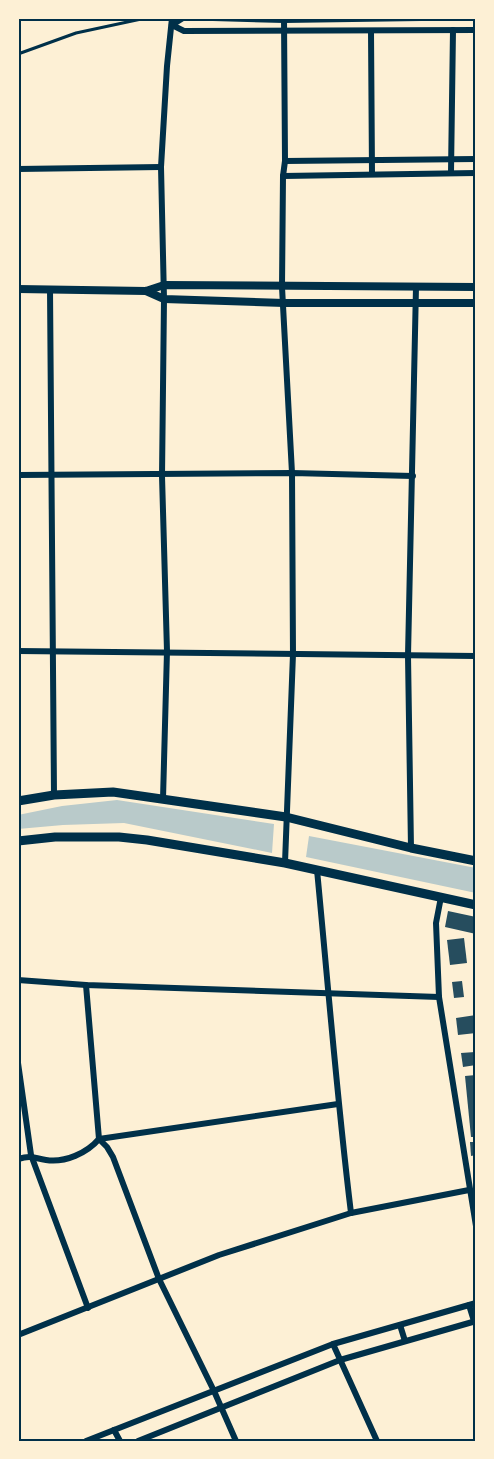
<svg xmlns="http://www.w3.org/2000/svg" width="494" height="1459" font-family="'Playfair Display',serif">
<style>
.green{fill:#b9caca}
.building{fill:#264d5e}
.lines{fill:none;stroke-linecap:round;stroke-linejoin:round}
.service{stroke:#003049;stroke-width:3}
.minor{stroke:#003049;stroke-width:6}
.tertiary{stroke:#003049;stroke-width:8}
.secondary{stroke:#003049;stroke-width:9}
.neatline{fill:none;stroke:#003049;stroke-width:2}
</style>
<rect width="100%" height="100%" fill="#fdf0d5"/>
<g class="green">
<polygon points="117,800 274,824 272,853 124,823 63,825 18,829 18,815 62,806"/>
<polygon points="309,836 476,868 476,893 306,857"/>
</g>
<g class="building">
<polygon points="448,911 476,917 476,934 445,927"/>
<polygon points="464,938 467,963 450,965 447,940"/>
<polygon points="462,981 464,997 454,998 452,982"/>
<polygon points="476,1015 476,1033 458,1035 456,1018"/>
<polygon points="475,1052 476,1065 463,1067 461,1053"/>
<polygon points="476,1075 476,1137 471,1137 465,1076"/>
<polygon points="470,1142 476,1142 476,1155 471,1156"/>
</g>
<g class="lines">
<polyline class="service" points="18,54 76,33 146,18"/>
<g class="minor">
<polyline points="213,18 284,20 421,18"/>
<polyline points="284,18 285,161 283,176 282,287 292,473 293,654 285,863"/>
<polyline points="172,25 184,31 476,30"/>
<polyline points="172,25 183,18"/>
<polyline points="371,31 372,174"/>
<polyline points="285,161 476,159"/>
<polyline points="18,169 161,167"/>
<polyline points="451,172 453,30"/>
<polyline points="283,176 476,173"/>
<polyline points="50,289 54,795"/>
<polyline points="18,475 292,473 413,476"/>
<polyline points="18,651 476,656"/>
<polyline points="163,799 167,651 162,476 164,299 161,167 167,66 172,18"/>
<polyline points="411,848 408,656 416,287"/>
<path d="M317,870c11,114 20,229 34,343"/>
<polyline points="441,897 436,923 439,997 476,1226"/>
<polyline points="18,980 86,985 439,997"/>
<polyline points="86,985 99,1139 107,1147 113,1157 159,1279 214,1391 236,1441"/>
<polyline points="18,1063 31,1155 88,1308"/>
<path d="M18,1159c14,-4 15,-1 28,1 19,3 41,-7 53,-21l239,-35"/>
<polyline points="469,1305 474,1321"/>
<polyline points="400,1325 405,1341"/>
<polyline points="18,1335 219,1255 351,1213 469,1190"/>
<polyline points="333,1344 377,1441"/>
<polyline points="114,1430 120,1441"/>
<polyline points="86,1441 333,1344 476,1303"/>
<polyline points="138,1441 340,1360 476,1321"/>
</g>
<g class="tertiary">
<polyline points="18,289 146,291 164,285 476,287"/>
<polyline points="146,291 164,299 284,303 476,303"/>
</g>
<g class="secondary">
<polyline points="18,801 54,795 113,792 286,817 411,848 476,861"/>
<polyline points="18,841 55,837 119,837 147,840 285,863 476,905"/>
</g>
</g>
<rect width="494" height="1459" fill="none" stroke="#fdf0d5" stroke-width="39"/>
<rect x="20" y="20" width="454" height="1420" class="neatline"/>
</svg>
